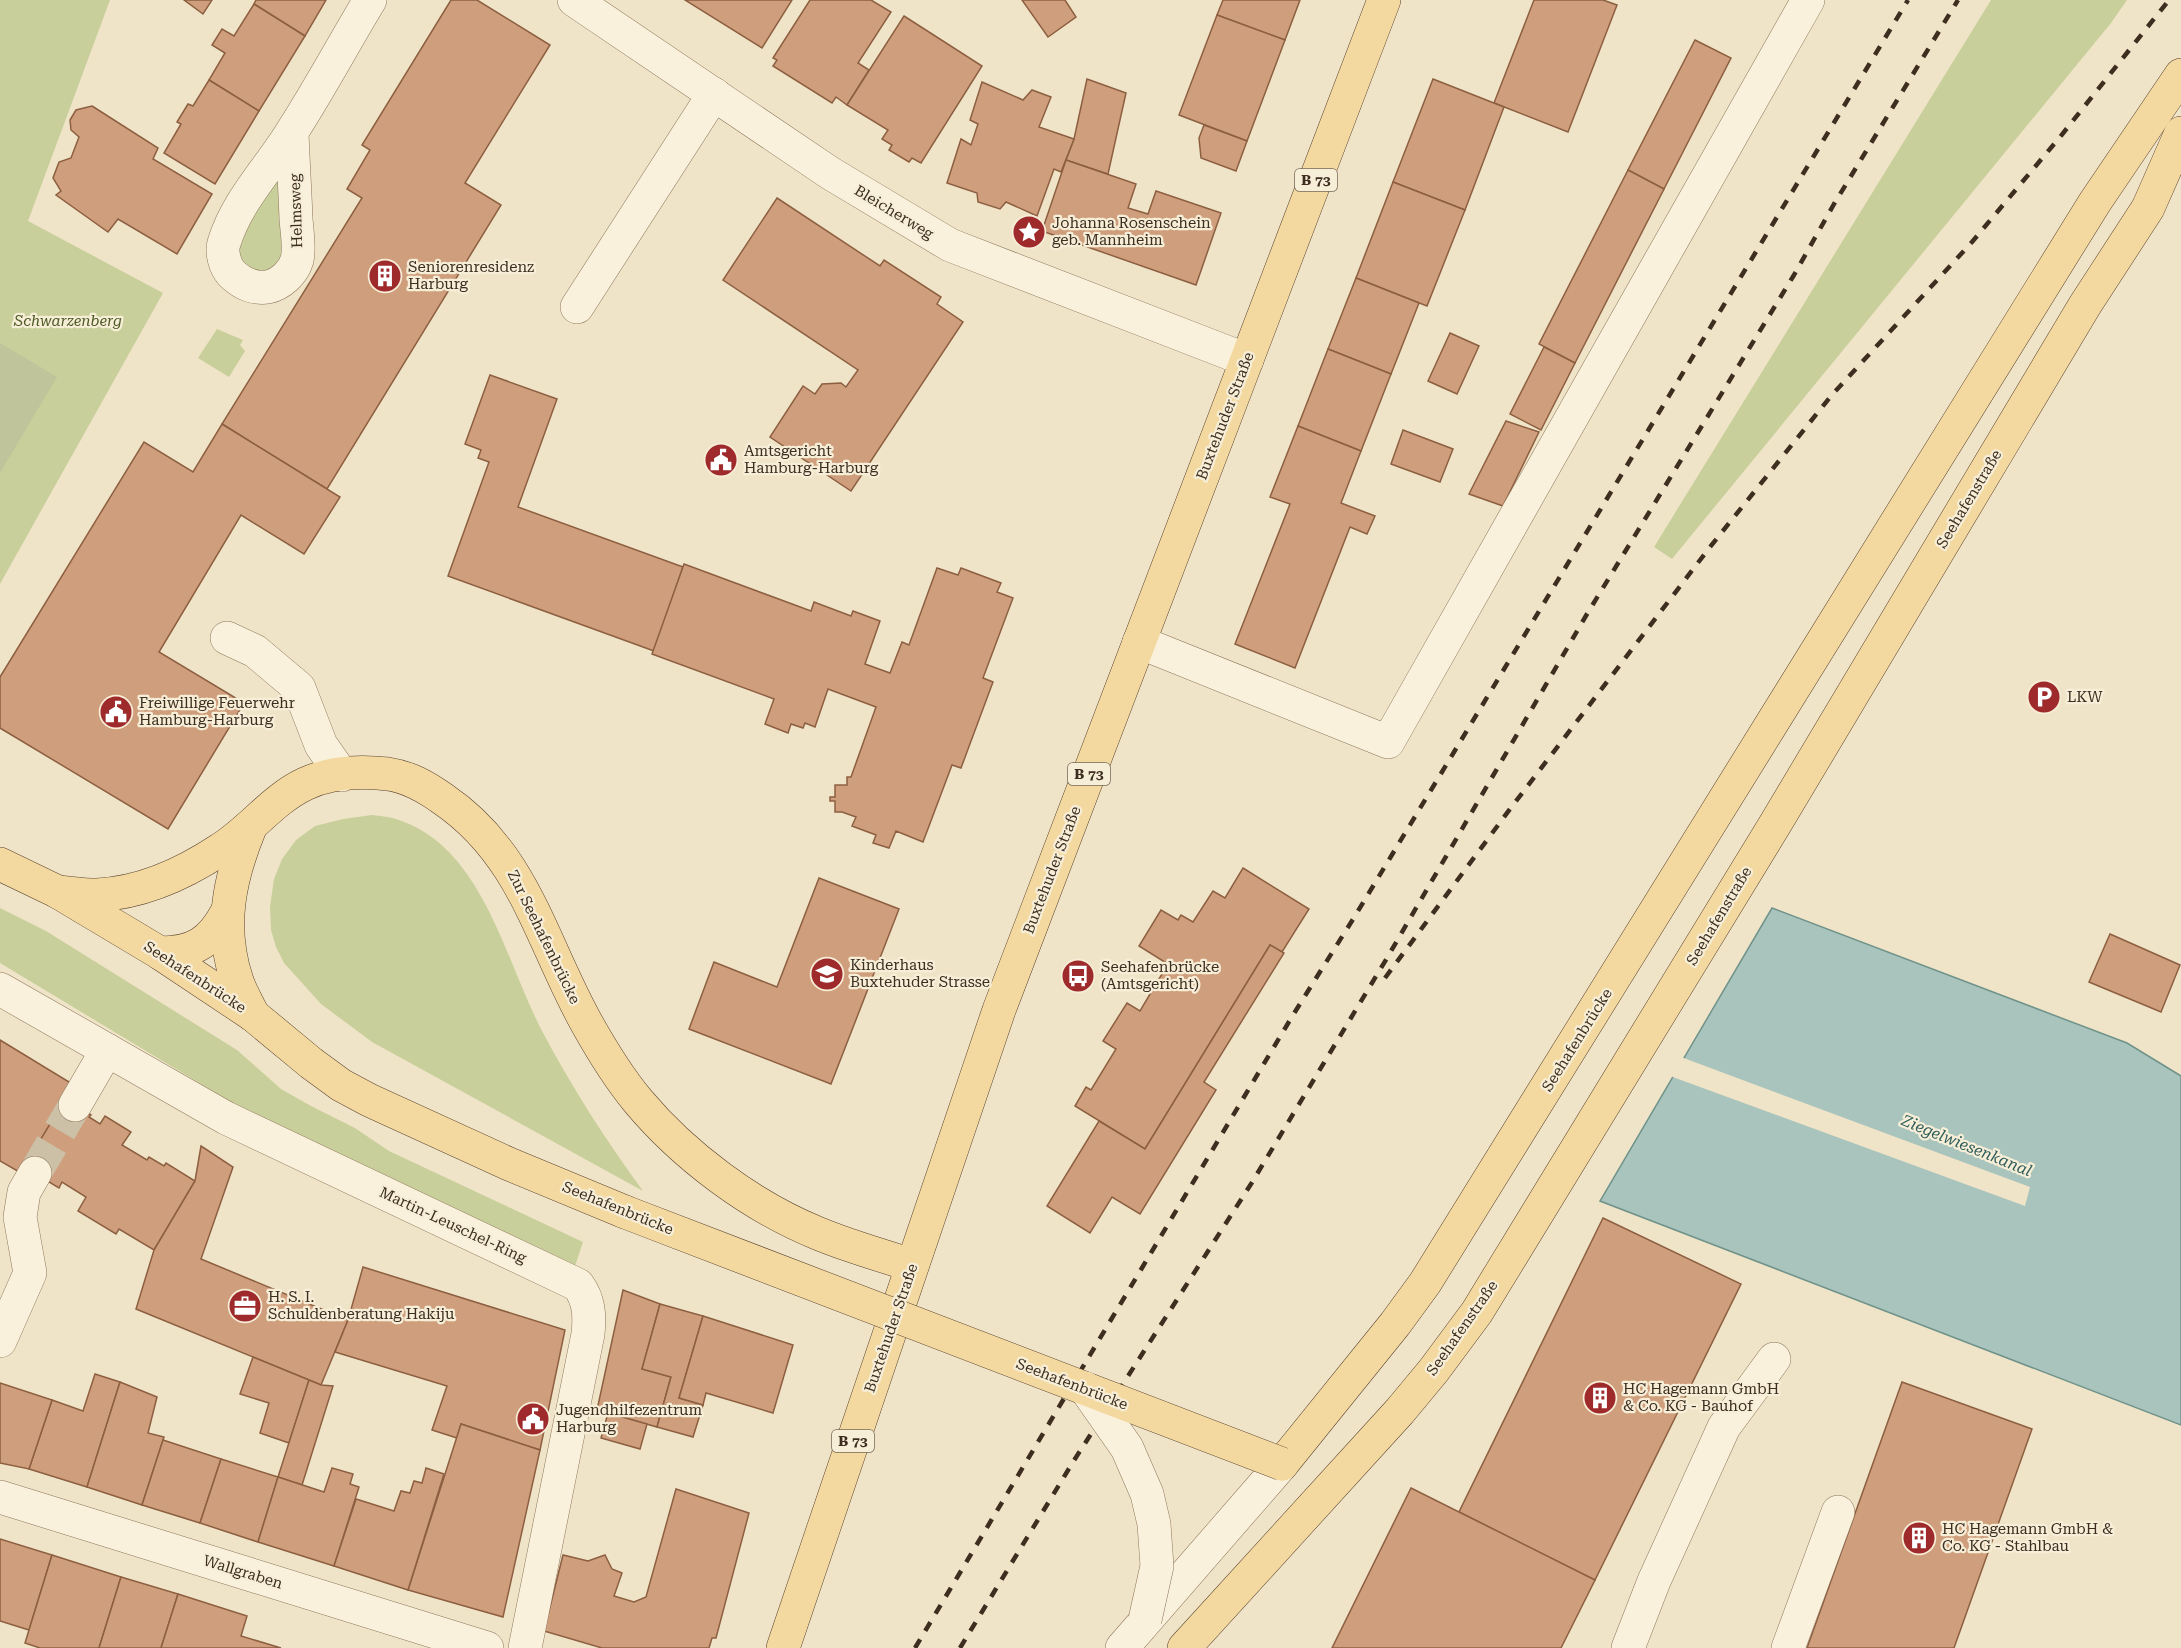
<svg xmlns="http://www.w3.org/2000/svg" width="2181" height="1648" font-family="'Roboto Serif',serif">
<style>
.green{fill:#c9cf9b}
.cemetery{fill:#bfc49a}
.water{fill:#a9c4bc;stroke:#6f938a;stroke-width:1.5}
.pier{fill:#f0e4c8}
.building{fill:#cf9f7d;stroke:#8d5f41;stroke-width:1.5}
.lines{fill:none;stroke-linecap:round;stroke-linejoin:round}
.minor-tunnel{stroke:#ccc0a6;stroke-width:33;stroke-dasharray:33 16;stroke-linecap:butt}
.minor-casing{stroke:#8d765c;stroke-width:34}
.major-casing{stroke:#5b4430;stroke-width:34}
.minor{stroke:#faf1dc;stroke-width:33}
.major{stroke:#f3d9a0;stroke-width:33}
.rail{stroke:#3d2e20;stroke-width:4.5;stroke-dasharray:10 10;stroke-linecap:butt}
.minor-bridge-casing{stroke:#8d765c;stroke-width:34;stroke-linecap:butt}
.major-bridge-casing{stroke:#5b4430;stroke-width:34;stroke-linecap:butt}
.minor-bridge{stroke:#faf1dc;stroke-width:33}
.major-bridge{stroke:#f3d9a0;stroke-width:33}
.labels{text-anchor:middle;stroke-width:4.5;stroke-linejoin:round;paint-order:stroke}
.shield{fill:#f7eed8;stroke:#756857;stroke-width:1.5}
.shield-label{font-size:14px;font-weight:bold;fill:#3d2e20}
.street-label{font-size:15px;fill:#3d2e20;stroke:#f7eed8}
.poi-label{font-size:15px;fill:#3d2e20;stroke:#f7eed8;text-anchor:start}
.park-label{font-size:15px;font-style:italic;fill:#4d5a26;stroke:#f7eed8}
.water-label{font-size:16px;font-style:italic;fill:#2f5d5a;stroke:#f7eed8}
</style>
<rect width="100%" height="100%" fill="#f0e4c8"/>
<g class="green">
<polygon points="0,0 110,0 28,221 163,293 0,584"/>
<polygon points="1991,0 2127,0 2111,23 1672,559 1654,547"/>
<path d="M278,178c2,25 21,102 -25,93l-13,-12 -1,-20z"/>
<polygon points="217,329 243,340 240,345 245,351 229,377 198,358"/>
<path d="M372,815c9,1 19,2 27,5 84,28 106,140 142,209 30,57 64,110 102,162l-271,-149 -51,-38 -37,-41 -8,-16 -5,-17 -1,-23 4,-28 8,-20 14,-19 19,-14 28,-7z"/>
<polygon points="0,908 46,931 237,1050 281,1089 311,1106 355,1128 389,1151 583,1242 575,1266 239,1107 0,963"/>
</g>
<polygon class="cemetery" points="0,343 57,377 0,473"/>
<polygon class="water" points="1772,908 2127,1043 2181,1076 2181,1425 1600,1201"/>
<polygon class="pier" points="1681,1057 2030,1187 2025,1206 1670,1076"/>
<g class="building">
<polygon points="184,0 212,0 203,14"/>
<polygon points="256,0 326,0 305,36 254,4"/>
<polygon points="451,0 477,0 550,45 465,183 501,205 327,489 222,424 362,198 347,189 370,150 362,145"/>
<polygon points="685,0 792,0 762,48"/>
<polygon points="810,0 871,0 891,12 858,63 869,70 847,105 836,97 832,103 773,66 777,60 773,58"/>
<polygon points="1022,0 1065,0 1076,17 1048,37"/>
<polygon points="1223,0 1300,0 1285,40 1217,15"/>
<polygon points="1534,0 1603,0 1617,5 1568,132 1494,103"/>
<polygon points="254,4 305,36 259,111 209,80 225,53 212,45 222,29 234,36"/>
<polygon points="1217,15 1285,40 1247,141 1179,115"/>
<polygon points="904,16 982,66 921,163 912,158 909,162 889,150 892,145 882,139 888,130 847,105"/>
<polygon points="1695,40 1731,58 1664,189 1628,170"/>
<polygon points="1087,79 1126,93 1108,174 1066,160 1074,139"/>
<polygon points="1433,79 1504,107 1465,210 1393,182"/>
<polygon points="209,80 259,111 215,184 164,153 181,124 177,122 188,104 193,106"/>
<polygon points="982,82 1023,100 1032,90 1051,97 1039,127 1074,139 1061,172 1054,169 1037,216 1006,202 1000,209 978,202 977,193 947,183 961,139 971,145 978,124 970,120"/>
<polygon points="92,106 158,148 153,159 212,194 177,254 118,219 108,232 56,195 61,191 53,178 59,162 71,158 79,137 71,130 70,120 76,110"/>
<polygon points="1204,125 1247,141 1236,171 1201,158 1199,138"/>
<polygon points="1066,160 1136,184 1128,208 1148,214 1156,191 1221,213 1196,285 1042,231"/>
<polygon points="1628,170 1664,189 1575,363 1539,344"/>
<polygon points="1393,182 1465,210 1427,306 1356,278"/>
<polygon points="777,198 880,266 884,260 941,297 937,304 963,322 851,491 770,437 803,386 815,394 822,384 841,383 846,387 858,370 723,280"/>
<polygon points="1356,278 1419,303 1391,374 1328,349"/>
<polygon points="1450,333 1479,346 1457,394 1428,381"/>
<polygon points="1544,347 1575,363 1541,430 1510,414"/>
<polygon points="1328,349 1391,374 1361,451 1298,426"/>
<polygon points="490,375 557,399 518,507 683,567 654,651 448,576 489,462 478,458 481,450 465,444"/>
<polygon points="1506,421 1539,432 1503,506 1469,494"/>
<polygon points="222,424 340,497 304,554 241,515 159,652 244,703 168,829 0,728 0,677 144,442 193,472"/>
<polygon points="1298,426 1361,451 1341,503 1375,516 1367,534 1350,527 1295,668 1235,644 1290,504 1270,497"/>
<polygon points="1403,430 1453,449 1440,482 1391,464"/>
<polygon points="684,564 811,611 814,602 851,616 853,611 880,621 865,664 890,673 902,642 909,645 937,568 958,575 961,568 1001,583 997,592 1013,598 983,678 993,682 961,768 952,765 923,842 896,831 889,848 873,843 876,835 852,826 856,817 842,812 835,812 835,801 830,801 830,797 835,797 835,785 847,785 847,777 851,777 876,707 828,689 815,727 805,723 803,728 791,724 788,733 765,724 774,699 652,654"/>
<polygon points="1243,868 1309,909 1282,952 1270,945 1145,1149 1075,1106 1086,1087 1091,1090 1116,1049 1103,1041 1127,1003 1140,1011 1168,964 1139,946 1161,910 1178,920 1181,915 1193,922 1213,891 1225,898"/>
<polygon points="819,878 899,909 831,1084 689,1029 714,962 777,987"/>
<polygon points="2110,934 2180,965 2161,1012 2089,982"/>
<polygon points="1270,945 1284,953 1204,1082 1216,1090 1140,1214 1112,1197 1090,1233 1047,1206 1099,1121 1145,1149"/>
<polygon points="0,1040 74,1085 21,1173 0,1161"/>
<polygon points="65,1099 91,1115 89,1117 100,1124 105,1116 131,1132 122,1145 147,1160 149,1157 164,1166 166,1163 195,1181 154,1250 119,1229 116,1234 78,1211 86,1197 62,1182 59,1188 24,1167"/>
<polygon points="201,1146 233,1167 201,1259 348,1320 321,1385 136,1309 154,1250 195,1181"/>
<polygon points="1603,1218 1741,1284 1595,1580 1459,1512"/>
<polygon points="363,1267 565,1330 540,1450 461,1424 457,1438 432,1430 447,1386 335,1352 348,1320"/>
<polygon points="623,1290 660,1304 642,1369 671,1377 657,1427 597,1410"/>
<polygon points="660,1304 703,1316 679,1398 703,1405 693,1437 657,1427 671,1377 642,1369"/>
<polygon points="703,1316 793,1345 773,1413 706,1393 703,1405 679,1398"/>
<polygon points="253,1357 309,1380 289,1443 260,1433 269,1403 240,1394"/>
<polygon points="95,1374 120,1382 87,1487 29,1469 52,1400 83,1411"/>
<polygon points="309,1380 321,1385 333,1386 302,1485 278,1477"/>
<polygon points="120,1382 157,1397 148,1433 164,1437 142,1505 87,1487"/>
<polygon points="1902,1382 2032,1429 1954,1648 1807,1648"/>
<polygon points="0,1383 52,1400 29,1469 0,1463"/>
<polygon points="608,1413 647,1424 640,1449 601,1438"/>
<polygon points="461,1424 540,1450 503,1617 408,1590"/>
<polygon points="163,1440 221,1459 200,1523 142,1505"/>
<polygon points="221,1459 278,1477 258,1542 200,1523"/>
<polygon points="332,1468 353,1474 350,1484 359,1487 334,1566 258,1542 278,1477 324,1492"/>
<polygon points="426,1468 444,1474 408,1590 334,1566 356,1499 394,1511 401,1491 410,1493 414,1481 422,1483"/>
<polygon points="1411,1488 1595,1580 1561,1648 1332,1648"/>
<polygon points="676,1489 749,1513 716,1638 712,1638 709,1648 602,1648 544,1631 563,1555 588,1561 605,1555 612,1569 622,1573 614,1596 634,1602 646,1597"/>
<polygon points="0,1539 52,1555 29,1630 0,1621"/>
<polygon points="52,1555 121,1577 99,1648 40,1648 25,1643"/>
<polygon points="121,1577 178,1594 161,1648 99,1648"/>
<polygon points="178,1594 247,1616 241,1636 281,1648 161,1648"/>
</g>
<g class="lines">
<polyline class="minor-tunnel" points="35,1173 75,1105"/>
<defs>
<g id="minor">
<polyline points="574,0 830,173 950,245 1247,360"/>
<path d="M292,132c1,29 3,58 4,87 1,13 4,29 1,41 -4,13 -16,24 -29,27 -15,2 -27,-4 -37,-14 -6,-7 -10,-21 -7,-30 13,-43 46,-75 69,-113 27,-42 51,-87 77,-130"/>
<polyline points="577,307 714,94"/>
<polyline points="227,638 255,651 299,688 321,745 342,775"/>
<polyline points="1139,642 1388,742 1808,0"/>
<path d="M0,989l226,129 352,167c11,15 12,30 10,49l-63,314"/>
<polyline points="75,1105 107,1050"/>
<polyline points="0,1341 30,1273 20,1217 24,1192 35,1173"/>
<polyline points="0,1497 487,1648"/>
<polyline points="1122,1648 1282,1464"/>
<polyline points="1628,1648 1654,1581 1724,1427 1774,1359"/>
<polyline points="1788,1648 1838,1512"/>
</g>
<g id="major">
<path d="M250,828c-21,51 -31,99 -13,153 4,12 11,23 16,34"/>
<polyline points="0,864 58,892 160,953 253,1015 311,1063 341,1085 369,1100 509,1164 625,1212"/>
<path d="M58,892c12,1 26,3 39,3 44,-2 88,-22 124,-46 30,-19 52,-50 84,-65 25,-12 56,-13 83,-10 21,3 38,13 55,25 81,55 98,142 143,223 15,27 32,55 52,79 46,55 113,105 179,132 31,13 63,22 95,32"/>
<path d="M160,953c34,0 51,-11 67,-41"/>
<polyline points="1282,1464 1395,1324 1425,1283 2095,202 2181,75"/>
<polyline points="783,1648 999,1010 1384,0"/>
<polyline points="1184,1648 1400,1411 1434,1370 1477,1312 1777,821 2085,305 2148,208 2181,133"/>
</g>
</defs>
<use href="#minor" class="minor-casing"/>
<use href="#major" class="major-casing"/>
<use href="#minor" class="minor"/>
<use href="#major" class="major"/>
<g class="rail">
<polyline points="1385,978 1510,809 1710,547 1831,396 1972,242 2060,137 2169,0"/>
<polyline points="915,1648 1293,1015 1355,916 1908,0"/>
<polyline points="960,1648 1073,1462 1251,1184 1387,958 1587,614 1794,275 1834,204 1958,0"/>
</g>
<defs>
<polyline id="minor-bridge" points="1085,1388 1127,1448 1147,1494 1154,1524 1157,1566 1145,1620"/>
<polyline id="major-bridge" points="625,1212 1282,1464"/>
</defs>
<use href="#minor-bridge" class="minor-bridge-casing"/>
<use href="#major-bridge" class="major-bridge-casing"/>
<use href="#minor-bridge" class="minor-bridge"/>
<use href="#major-bridge" class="major-bridge"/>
</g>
<defs>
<symbol id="sight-disc" viewBox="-11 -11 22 22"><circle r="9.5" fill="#9e2a2b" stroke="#f7eed8"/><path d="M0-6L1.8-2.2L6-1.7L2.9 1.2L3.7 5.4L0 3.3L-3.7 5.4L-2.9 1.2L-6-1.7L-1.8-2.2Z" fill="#fff"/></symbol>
<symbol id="building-disc" viewBox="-11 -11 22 22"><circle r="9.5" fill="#9e2a2b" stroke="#f7eed8"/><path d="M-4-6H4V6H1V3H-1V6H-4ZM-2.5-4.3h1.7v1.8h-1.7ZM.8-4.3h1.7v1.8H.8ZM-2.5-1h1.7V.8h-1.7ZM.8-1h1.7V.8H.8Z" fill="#fff"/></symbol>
<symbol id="civic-disc" viewBox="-11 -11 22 22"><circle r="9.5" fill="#9e2a2b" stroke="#f7eed8"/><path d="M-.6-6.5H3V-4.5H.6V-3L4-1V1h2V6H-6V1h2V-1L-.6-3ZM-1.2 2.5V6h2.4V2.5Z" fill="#fff"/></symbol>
<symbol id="parking-disc" viewBox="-11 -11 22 22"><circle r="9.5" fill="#9e2a2b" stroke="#f7eed8"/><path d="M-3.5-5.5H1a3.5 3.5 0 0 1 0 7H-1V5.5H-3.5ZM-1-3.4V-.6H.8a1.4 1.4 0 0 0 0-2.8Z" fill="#fff"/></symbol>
<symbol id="school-disc" viewBox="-11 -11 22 22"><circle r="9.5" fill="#9e2a2b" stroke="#f7eed8"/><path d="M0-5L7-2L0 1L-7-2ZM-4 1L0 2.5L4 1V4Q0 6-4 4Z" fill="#fff"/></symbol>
<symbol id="bus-disc" viewBox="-11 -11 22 22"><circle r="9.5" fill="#9e2a2b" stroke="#f7eed8"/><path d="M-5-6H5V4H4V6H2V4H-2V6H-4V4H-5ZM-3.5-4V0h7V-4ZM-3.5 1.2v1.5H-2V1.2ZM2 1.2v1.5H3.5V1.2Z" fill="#fff"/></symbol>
<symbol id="office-disc" viewBox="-11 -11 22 22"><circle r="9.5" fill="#9e2a2b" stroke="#f7eed8"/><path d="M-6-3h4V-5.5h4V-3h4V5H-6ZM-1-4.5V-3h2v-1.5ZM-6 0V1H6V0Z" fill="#fff"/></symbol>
</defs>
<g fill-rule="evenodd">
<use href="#sight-disc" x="1010" y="213" width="38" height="38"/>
<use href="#building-disc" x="366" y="257" width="38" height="38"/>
<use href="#civic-disc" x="702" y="441" width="38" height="38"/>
<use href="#parking-disc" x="2025" y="678" width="38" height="38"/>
<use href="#civic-disc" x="97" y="693" width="38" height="38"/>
<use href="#school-disc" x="808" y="955" width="38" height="38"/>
<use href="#bus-disc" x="1059" y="957" width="38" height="38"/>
<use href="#office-disc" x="226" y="1287" width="38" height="38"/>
<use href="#building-disc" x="1581" y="1379" width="38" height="38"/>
<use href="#civic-disc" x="514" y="1400" width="38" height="38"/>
<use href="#building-disc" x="1900" y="1519" width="38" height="38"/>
</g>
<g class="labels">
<g class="shield">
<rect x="1295" y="169" width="42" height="22" rx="4.5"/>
<rect x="1068" y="763" width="42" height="22" rx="4.5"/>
<rect x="832" y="1430" width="42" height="22" rx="4.5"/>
</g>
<g class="shield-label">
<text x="1316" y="185">B 73</text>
<text x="1089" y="779">B 73</text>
<text x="853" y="1446">B 73</text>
</g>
<g class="street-label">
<text transform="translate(296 211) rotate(-92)" y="5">Helmsweg</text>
<text transform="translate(894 212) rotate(31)" y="5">Bleicherweg</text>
<text transform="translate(1225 416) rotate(-69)" y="5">Buxtehuder Straße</text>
<text transform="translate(1969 499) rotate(-59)" y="5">Seehafenstraße</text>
<text transform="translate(1052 870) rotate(-69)" y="5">Buxtehuder Straße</text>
<text transform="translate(1719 916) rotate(-59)" y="5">Seehafenstraße</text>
<text transform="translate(544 937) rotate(64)" y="5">Zur Seehafenbrücke</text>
<text transform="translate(195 977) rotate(33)" y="5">Seehafenbrücke</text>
<text transform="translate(1577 1040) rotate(-58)" y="5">Seehafenbrücke</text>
<text transform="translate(618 1208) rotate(22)" y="5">Seehafenbrücke</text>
<text transform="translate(453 1225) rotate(25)" y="5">Martin-Leuschel-Ring</text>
<text transform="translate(891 1328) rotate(-71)" y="5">Buxtehuder Straße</text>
<text transform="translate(1462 1328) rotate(-55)" y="5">Seehafenstraße</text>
<text transform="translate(1072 1384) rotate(21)" y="5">Seehafenbrücke</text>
<text transform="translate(243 1572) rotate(17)" y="5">Wallgraben</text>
</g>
<g class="poi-label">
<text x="1052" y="228">Johanna Rosenschein<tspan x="1052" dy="17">geb. Mannheim</tspan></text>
<text x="408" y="272">Seniorenresidenz<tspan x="408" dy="17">Harburg</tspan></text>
<text x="744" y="456">Amtsgericht<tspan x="744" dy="17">Hamburg-Harburg</tspan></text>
<text x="2067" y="702">LKW</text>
<text x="139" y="708">Freiwillige Feuerwehr<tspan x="139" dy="17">Hamburg-Harburg</tspan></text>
<text x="850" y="970">Kinderhaus<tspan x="850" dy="17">Buxtehuder Strasse</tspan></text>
<text x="1101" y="972">Seehafenbrücke<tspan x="1101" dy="17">(Amtsgericht)</tspan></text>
<text x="268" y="1302">H. S. I.<tspan x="268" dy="17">Schuldenberatung Hakiju</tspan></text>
<text x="1623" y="1394">HC Hagemann GmbH<tspan x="1623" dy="17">&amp; Co. KG - Bauhof</tspan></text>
<text x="556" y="1415">Jugendhilfezentrum<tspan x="556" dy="17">Harburg</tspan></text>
<text x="1942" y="1534">HC Hagemann GmbH &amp;<tspan x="1942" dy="17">Co. KG - Stahlbau</tspan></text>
</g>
<g class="park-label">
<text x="68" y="326">Schwarzenberg</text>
</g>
<g class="water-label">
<text transform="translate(1967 1145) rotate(22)" y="6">Ziegelwiesenkanal</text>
</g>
</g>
</svg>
